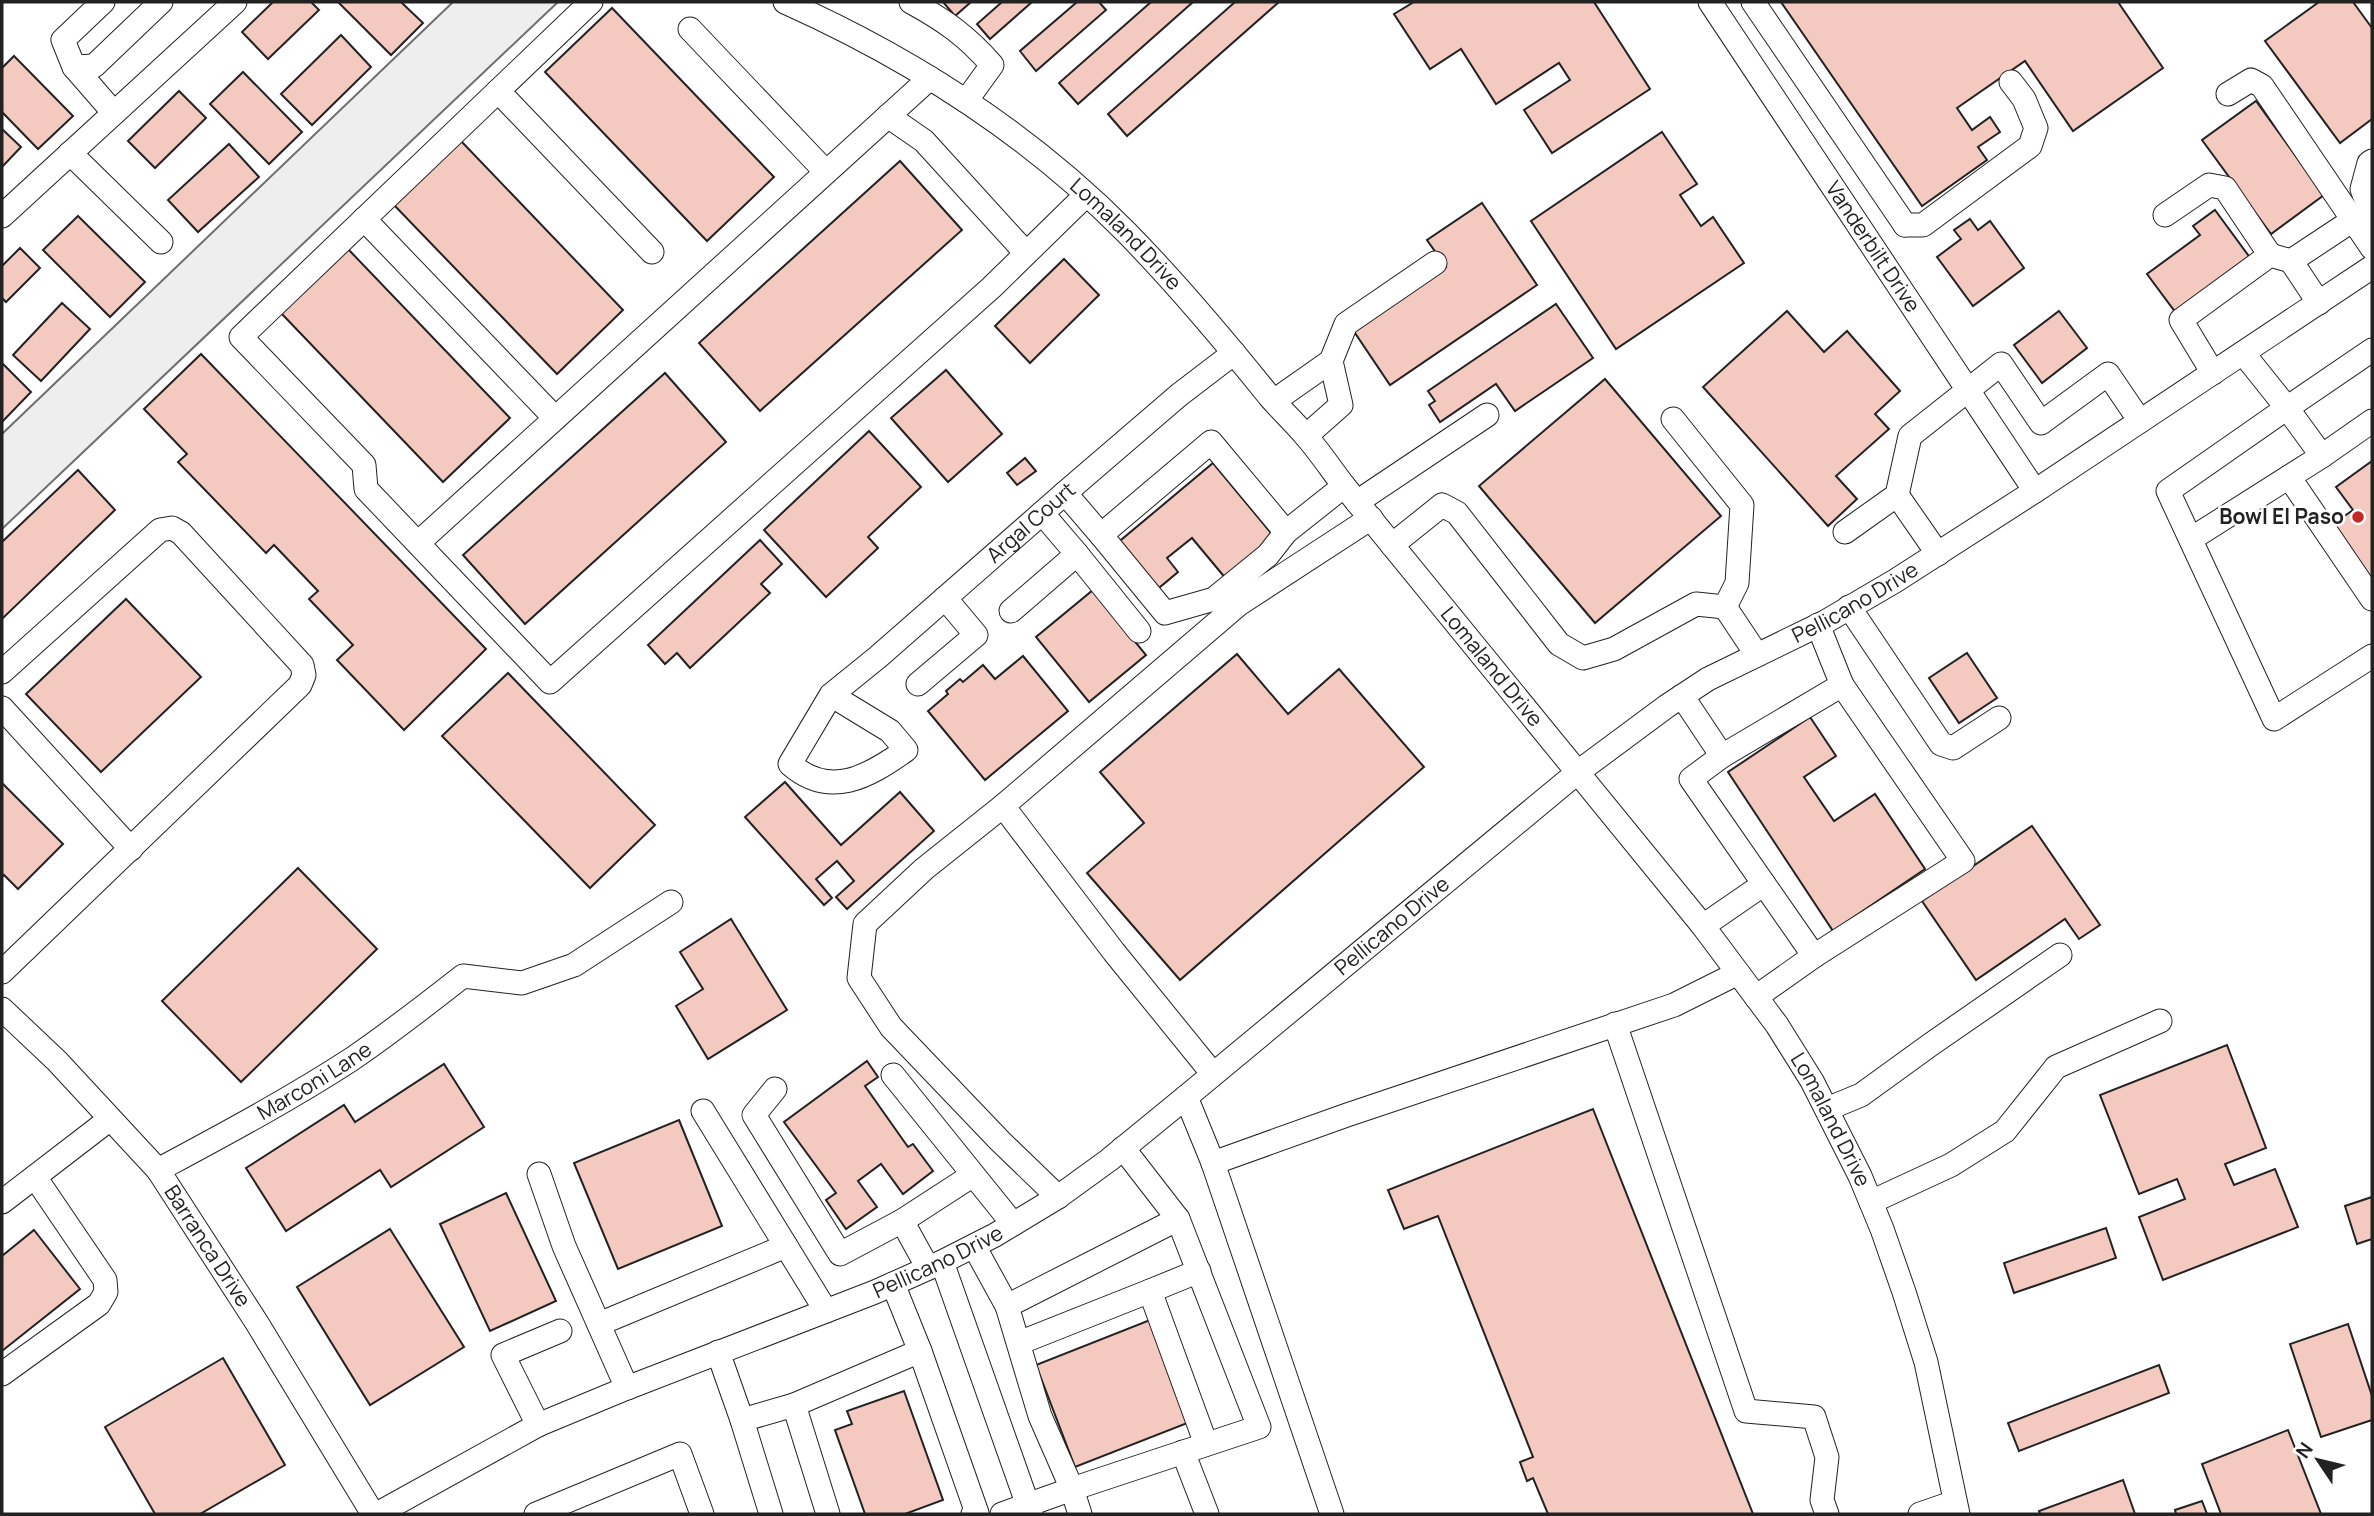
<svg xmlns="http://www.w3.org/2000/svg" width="2374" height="1516" font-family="Manrope,sans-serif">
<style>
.green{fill:#eee;stroke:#6f6f6f;stroke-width:2}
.building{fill:#f3c9c0;stroke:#222;stroke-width:2}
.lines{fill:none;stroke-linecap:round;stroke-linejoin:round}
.minor-casing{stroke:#222;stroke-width:25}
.minor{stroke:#fff;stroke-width:23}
.poi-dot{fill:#c62828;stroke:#fff;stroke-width:2.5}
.labels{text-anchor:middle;stroke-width:5;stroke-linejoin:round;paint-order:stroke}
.street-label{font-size:21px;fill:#222;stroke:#fff}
.poi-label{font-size:21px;font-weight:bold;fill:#222;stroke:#fff;text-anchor:end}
</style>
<rect width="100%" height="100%" fill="#fff"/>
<polygon class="green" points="453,2 558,2 2,529 2,434"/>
<g class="building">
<polygon points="273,2 311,2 319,10 268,59 242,32"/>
<polygon points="338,2 401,2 423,23 391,55"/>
<polygon points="943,2 971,2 955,16"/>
<polygon points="1002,2 1032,2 990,39 977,24"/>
<polygon points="1077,2 1099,2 1106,10 1036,71 1020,51"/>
<polygon points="1151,2 1193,2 1078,104 1059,83"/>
<polygon points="1235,2 1279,2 1127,136 1108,114"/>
<polygon points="1414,2 1594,2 1650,89 1552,153 1524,110 1570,80 1559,63 1496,104 1461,49 1430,69 1394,14"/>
<polygon points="1781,2 2118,2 2163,68 2073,131 2025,61 1957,108 1972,130 1990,117 2000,132 1978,147 1987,160 1922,206"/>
<polygon points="2319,2 2353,2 2372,28 2372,119 2340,143 2265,41"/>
<polygon points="612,8 774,177 707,241 545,72"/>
<polygon points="341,35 371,67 312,125 281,94"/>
<polygon points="14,56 73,116 38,149 2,112 2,68"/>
<polygon points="243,72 302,132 269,164 210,104"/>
<polygon points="179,91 206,118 155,168 128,141"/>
<polygon points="2256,101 2324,195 2271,234 2202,140"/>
<polygon points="2,129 21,147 2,167"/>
<polygon points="1662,132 1697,184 1680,195 1701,226 1713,217 1744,263 1616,349 1531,221"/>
<polygon points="461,141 623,310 557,374 394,205"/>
<polygon points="229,144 259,177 198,232 168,200"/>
<polygon points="900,161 962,230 760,411 699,343"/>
<polygon points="1482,203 1537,285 1390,385 1353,330 1446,267 1427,240"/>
<polygon points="2215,210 2251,259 2176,313 2147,274 2200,235 2193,226"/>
<polygon points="78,216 145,282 110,317 43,250"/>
<polygon points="1970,219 1978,230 1990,221 2024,268 1973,306 1937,257 1961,239 1954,230"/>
<polygon points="20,248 40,268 6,302 2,298 2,266"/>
<polygon points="348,249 510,418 443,482 281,313"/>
<polygon points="1064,259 1099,295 1030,363 995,326"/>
<polygon points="62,303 90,329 41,381 13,355"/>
<polygon points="1556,304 1593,358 1515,411 1496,384 1440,422 1429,405 1435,401 1428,391"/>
<polygon points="1787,311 1824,352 1847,331 1900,391 1875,414 1889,429 1836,476 1857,499 1828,526 1703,387"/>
<polygon points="2059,311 2087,348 2042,383 2014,345"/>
<polygon points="201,354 486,649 404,730 337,660 353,645 309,599 318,591 274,545 266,553 178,462 187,454 144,409"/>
<polygon points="2,363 31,392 2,422"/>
<polygon points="946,370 1002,434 948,482 891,418"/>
<polygon points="665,373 726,442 525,624 463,555"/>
<polygon points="1605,379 1721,516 1595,623 1479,486"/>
<polygon points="869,431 921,487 868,537 878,548 826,597 764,530"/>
<polygon points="1025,458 1036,471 1017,485 1007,473"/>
<polygon points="2372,461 2372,580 2333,524 2353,510 2336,487"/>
<polygon points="1213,463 1276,539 1227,580 1192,538 1167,558 1178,572 1154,592 1115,545"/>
<polygon points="78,470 115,510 2,619 2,542"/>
<polygon points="760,540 782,564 761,584 770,593 690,668 677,653 665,664 648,645"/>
<polygon points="1093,590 1146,655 1089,702 1036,637"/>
<polygon points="126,599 201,677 101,772 26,694"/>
<polygon points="1967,653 1997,698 1959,723 1929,678"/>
<polygon points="1237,654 1288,714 1339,669 1424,767 1180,980 1087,873 1144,823 1100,772"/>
<polygon points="1023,656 1068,711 985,780 928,711 948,694 946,691 960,679 963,682 983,665 995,679"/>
<polygon points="508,673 655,825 590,888 442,736"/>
<polygon points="1810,717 1836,756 1804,777 1834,821 1875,794 1925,869 1833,931 1728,772"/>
<polygon points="785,782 841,845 900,792 934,831 847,909 836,897 854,881 837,861 816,879 832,898 824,905 745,817"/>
<polygon points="2,783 63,844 18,889 4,875 2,877"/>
<polygon points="2032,826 2100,925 2079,939 2065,919 1976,980 1922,901"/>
<polygon points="298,868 377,949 241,1082 162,1001"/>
<polygon points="731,919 787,1010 708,1059 676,1006 703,989 680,952"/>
<polygon points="2227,1045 2266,1148 2225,1164 2234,1185 2275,1169 2298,1227 2163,1280 2139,1217 2185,1199 2177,1179 2139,1194 2100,1095"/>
<polygon points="867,1061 878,1077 865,1086 908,1147 913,1144 933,1171 903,1194 881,1164 858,1181 877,1207 846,1229 826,1200 836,1193 784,1122"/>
<polygon points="444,1064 484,1127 391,1187 380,1170 286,1231 246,1168 344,1105 355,1122"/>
<polygon points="1593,1109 1753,1514 1548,1514 1533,1478 1527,1481 1520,1462 1533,1457 1438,1216 1404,1229 1388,1190"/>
<polygon points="679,1120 722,1226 618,1269 574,1163"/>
<polygon points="506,1193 556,1301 490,1331 440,1224"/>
<polygon points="2372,1197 2372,1239 2357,1244 2345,1206"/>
<polygon points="2106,1228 2116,1258 2014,1293 2004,1263"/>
<polygon points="390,1229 464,1347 370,1405 297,1287"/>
<polygon points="34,1230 80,1289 2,1351 2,1256"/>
<polygon points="1150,1320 1190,1422 1075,1467 1036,1365"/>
<polygon points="2348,1324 2372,1396 2372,1420 2321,1437 2290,1344"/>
<polygon points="223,1358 285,1465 200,1514 155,1514 105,1427"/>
<polygon points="2159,1365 2169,1393 2019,1451 2008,1423"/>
<polygon points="904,1391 943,1500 905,1514 865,1514 835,1430 852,1424 847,1411"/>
<polygon points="2288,1430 2321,1514 2221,1514 2202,1464"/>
<polygon points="2123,1480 2135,1514 2040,1514 2039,1511"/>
<polygon points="2202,1501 2207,1514 2176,1514 2175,1510"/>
</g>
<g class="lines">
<defs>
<g id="minor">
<polyline points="103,2 63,40 74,67 114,113"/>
<polyline points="591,2 241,337 364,465 366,489 550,682 992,287 1086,195"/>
<path id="s1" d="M785,2c125,56 244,132 341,230 51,52 98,108 143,164 12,14 25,26 36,39 14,16 26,34 39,51l359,440 74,99 35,56 48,95 22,53 22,63 22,70 32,152"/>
<path d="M911,2c33,18 56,34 81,63l-26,36"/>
<path id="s2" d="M1710,2l325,489"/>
<polyline points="1753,2 1905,225"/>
<polyline points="690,29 826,172"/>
<polyline points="74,67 94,66 161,2"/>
<polyline points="498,91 652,252"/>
<polyline points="2228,94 2251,80 2262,86 2353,220"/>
<polyline points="888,116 924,141 1026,253"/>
<polyline points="70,153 161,242"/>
<polyline points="2372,161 2369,163 2362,189 2372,215"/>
<polyline points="2165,215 2209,185 2225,188 2270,255"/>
<polyline points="2,216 235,2"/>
<polyline points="364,219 555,418"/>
<polyline points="1905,225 1923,225 2030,146 2036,128 2024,99 2011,82"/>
<polyline points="2291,261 2319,303"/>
<polyline points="2243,353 2287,408 2372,350"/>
<polyline points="2213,373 2181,320 2270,255 2291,261 2353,220 2372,248"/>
<polyline points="1274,401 1331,361 1346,324 1435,263"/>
<polyline points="1673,419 1742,505 1737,583 1725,607"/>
<polyline points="2372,421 2322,456 2287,408 2168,491 2274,719 2372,656"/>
<polyline points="1306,436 1341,405 1331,361"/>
<polyline points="2289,477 2372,599"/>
<polyline points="1065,493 1101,535 1211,442 1286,532 1344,486"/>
<polyline points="1897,495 1938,554"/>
<polyline points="1357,502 1487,415"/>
<polyline points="1042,513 1077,554"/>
<polyline points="1845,532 1897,495 1910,436 2001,364 2041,423 2108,374 2140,421"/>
<polyline points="1101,535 1165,613 1214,599 1268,555 1286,532"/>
<polyline points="2191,539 2322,456"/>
<polyline points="418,543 930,78"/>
<polyline points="1392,545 1442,505 1457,513 1559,644 1583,658 1614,649 1696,604 1725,607 1757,655"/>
<polyline points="1849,607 1941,744 1953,748 1999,718"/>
<polyline points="1011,611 1077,554 1139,631"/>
<polyline points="2,672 160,530 172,528 181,533 302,665 304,675 300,685 2,972"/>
<polyline points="918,684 976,635 945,598"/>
<path id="s3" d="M831,695l59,36 16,19c-38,27 -76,49 -116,14l41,-69 47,-38 187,-164 114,-98 55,-42"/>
<polyline points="1682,696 1722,756 1842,685 1818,625"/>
<polyline points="2,708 131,849"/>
<polyline points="1722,756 1691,779 1814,956 1756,997"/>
<polyline points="1003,806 924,869 865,924 859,978 891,1027 1000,1141 1058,1197"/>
<polyline points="1703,926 1764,884"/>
<polyline points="1814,956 1963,861 1842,685"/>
<path id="s4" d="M2,1009l55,52 101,109 99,153 116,191"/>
<polyline points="1615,1024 1746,1411 1814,1417 1827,1457 1822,1500 1827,1514"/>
<polyline points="1213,1074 1114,952 1003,806 1239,604 1371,518"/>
<polyline points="893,1075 1013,1224"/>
<polyline points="775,1089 754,1115 840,1254 902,1221 928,1268"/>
<polyline points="1186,1097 1213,1163 1332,1514"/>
<polyline points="1827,1109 1861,1095 1930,1045 2060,955"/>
<polyline points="703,1111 786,1246"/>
<polyline points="1213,1163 1347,1115 1674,1005 1738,973"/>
<path id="s5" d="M158,1170c65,-35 131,-70 194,-111 38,-26 74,-54 111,-83l59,7 52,-18 97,-63"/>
<polyline points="539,1174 564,1246 627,1388"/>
<polyline points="2,1202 110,1119"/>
<polyline points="1871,1202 1951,1165 2005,1131 2056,1067 2160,1021"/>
<polyline points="902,1221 973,1175"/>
<polyline points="974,1246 1007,1306 1040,1416 1072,1489 1259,1427 1178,1219 1123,1148"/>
<polyline points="942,1262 1031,1514"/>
<polyline points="893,1284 920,1351 977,1513 973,1514"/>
<polyline points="1150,1291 1199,1271"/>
<polyline points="1007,1306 1178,1219"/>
<polyline points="599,1324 786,1246 826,1311"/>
<polyline points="1019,1343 1150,1291 1206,1444"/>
<polyline points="718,1352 742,1420 794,1405"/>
<polyline points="2,1374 99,1304 106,1292 105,1280 35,1177"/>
<polyline points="742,1420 771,1514"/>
<polyline points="538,1425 503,1355 560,1331"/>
<polyline points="1183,1452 1207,1514"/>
<path id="s6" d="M377,1514l161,-89 89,-37 248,-96 67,-30 53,-27 63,-38 51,-37 77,-63 392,-325 89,-66 41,-27 117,-57 70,-41 140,-90 337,-224"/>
<polyline points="536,1514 680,1454 702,1514"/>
<polyline points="828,1514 794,1405 920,1351"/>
<polyline points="1002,1514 1072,1489 1080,1514"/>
<polyline points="1920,1514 1955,1502"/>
</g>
</defs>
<use href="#minor" class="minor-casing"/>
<use href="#minor" class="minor"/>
</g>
<circle class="poi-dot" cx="2358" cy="517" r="7"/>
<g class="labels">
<g class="street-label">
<text dy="7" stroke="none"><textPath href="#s1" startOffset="415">Lomaland Drive</textPath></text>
<text dy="7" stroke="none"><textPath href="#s2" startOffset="294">Vanderbilt Drive</textPath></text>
<text dy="7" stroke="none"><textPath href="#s3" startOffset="567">Argal Court</textPath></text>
<text dy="7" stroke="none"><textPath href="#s6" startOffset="1750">Pellicano Drive</textPath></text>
<text dy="7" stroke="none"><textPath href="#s1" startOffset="982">Lomaland Drive</textPath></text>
<text dy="7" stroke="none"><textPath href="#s6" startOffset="1183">Pellicano Drive</textPath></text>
<text dy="7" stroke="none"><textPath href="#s5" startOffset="180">Marconi Lane</textPath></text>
<text dy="7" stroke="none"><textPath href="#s1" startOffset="1549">Lomaland Drive</textPath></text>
<text dy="7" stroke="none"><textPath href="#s4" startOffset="315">Barranca Drive</textPath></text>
<text dy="7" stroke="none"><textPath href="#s6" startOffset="616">Pellicano Drive</textPath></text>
</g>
<g class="poi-label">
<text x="2344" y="524">Bowl El Paso</text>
</g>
</g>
<rect width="2374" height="1516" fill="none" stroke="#222222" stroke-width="7"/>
<g transform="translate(2318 1460) rotate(305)" stroke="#ffffff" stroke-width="5" paint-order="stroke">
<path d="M0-5L12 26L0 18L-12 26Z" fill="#222222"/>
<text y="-10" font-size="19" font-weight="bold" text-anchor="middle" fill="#222222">N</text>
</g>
</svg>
